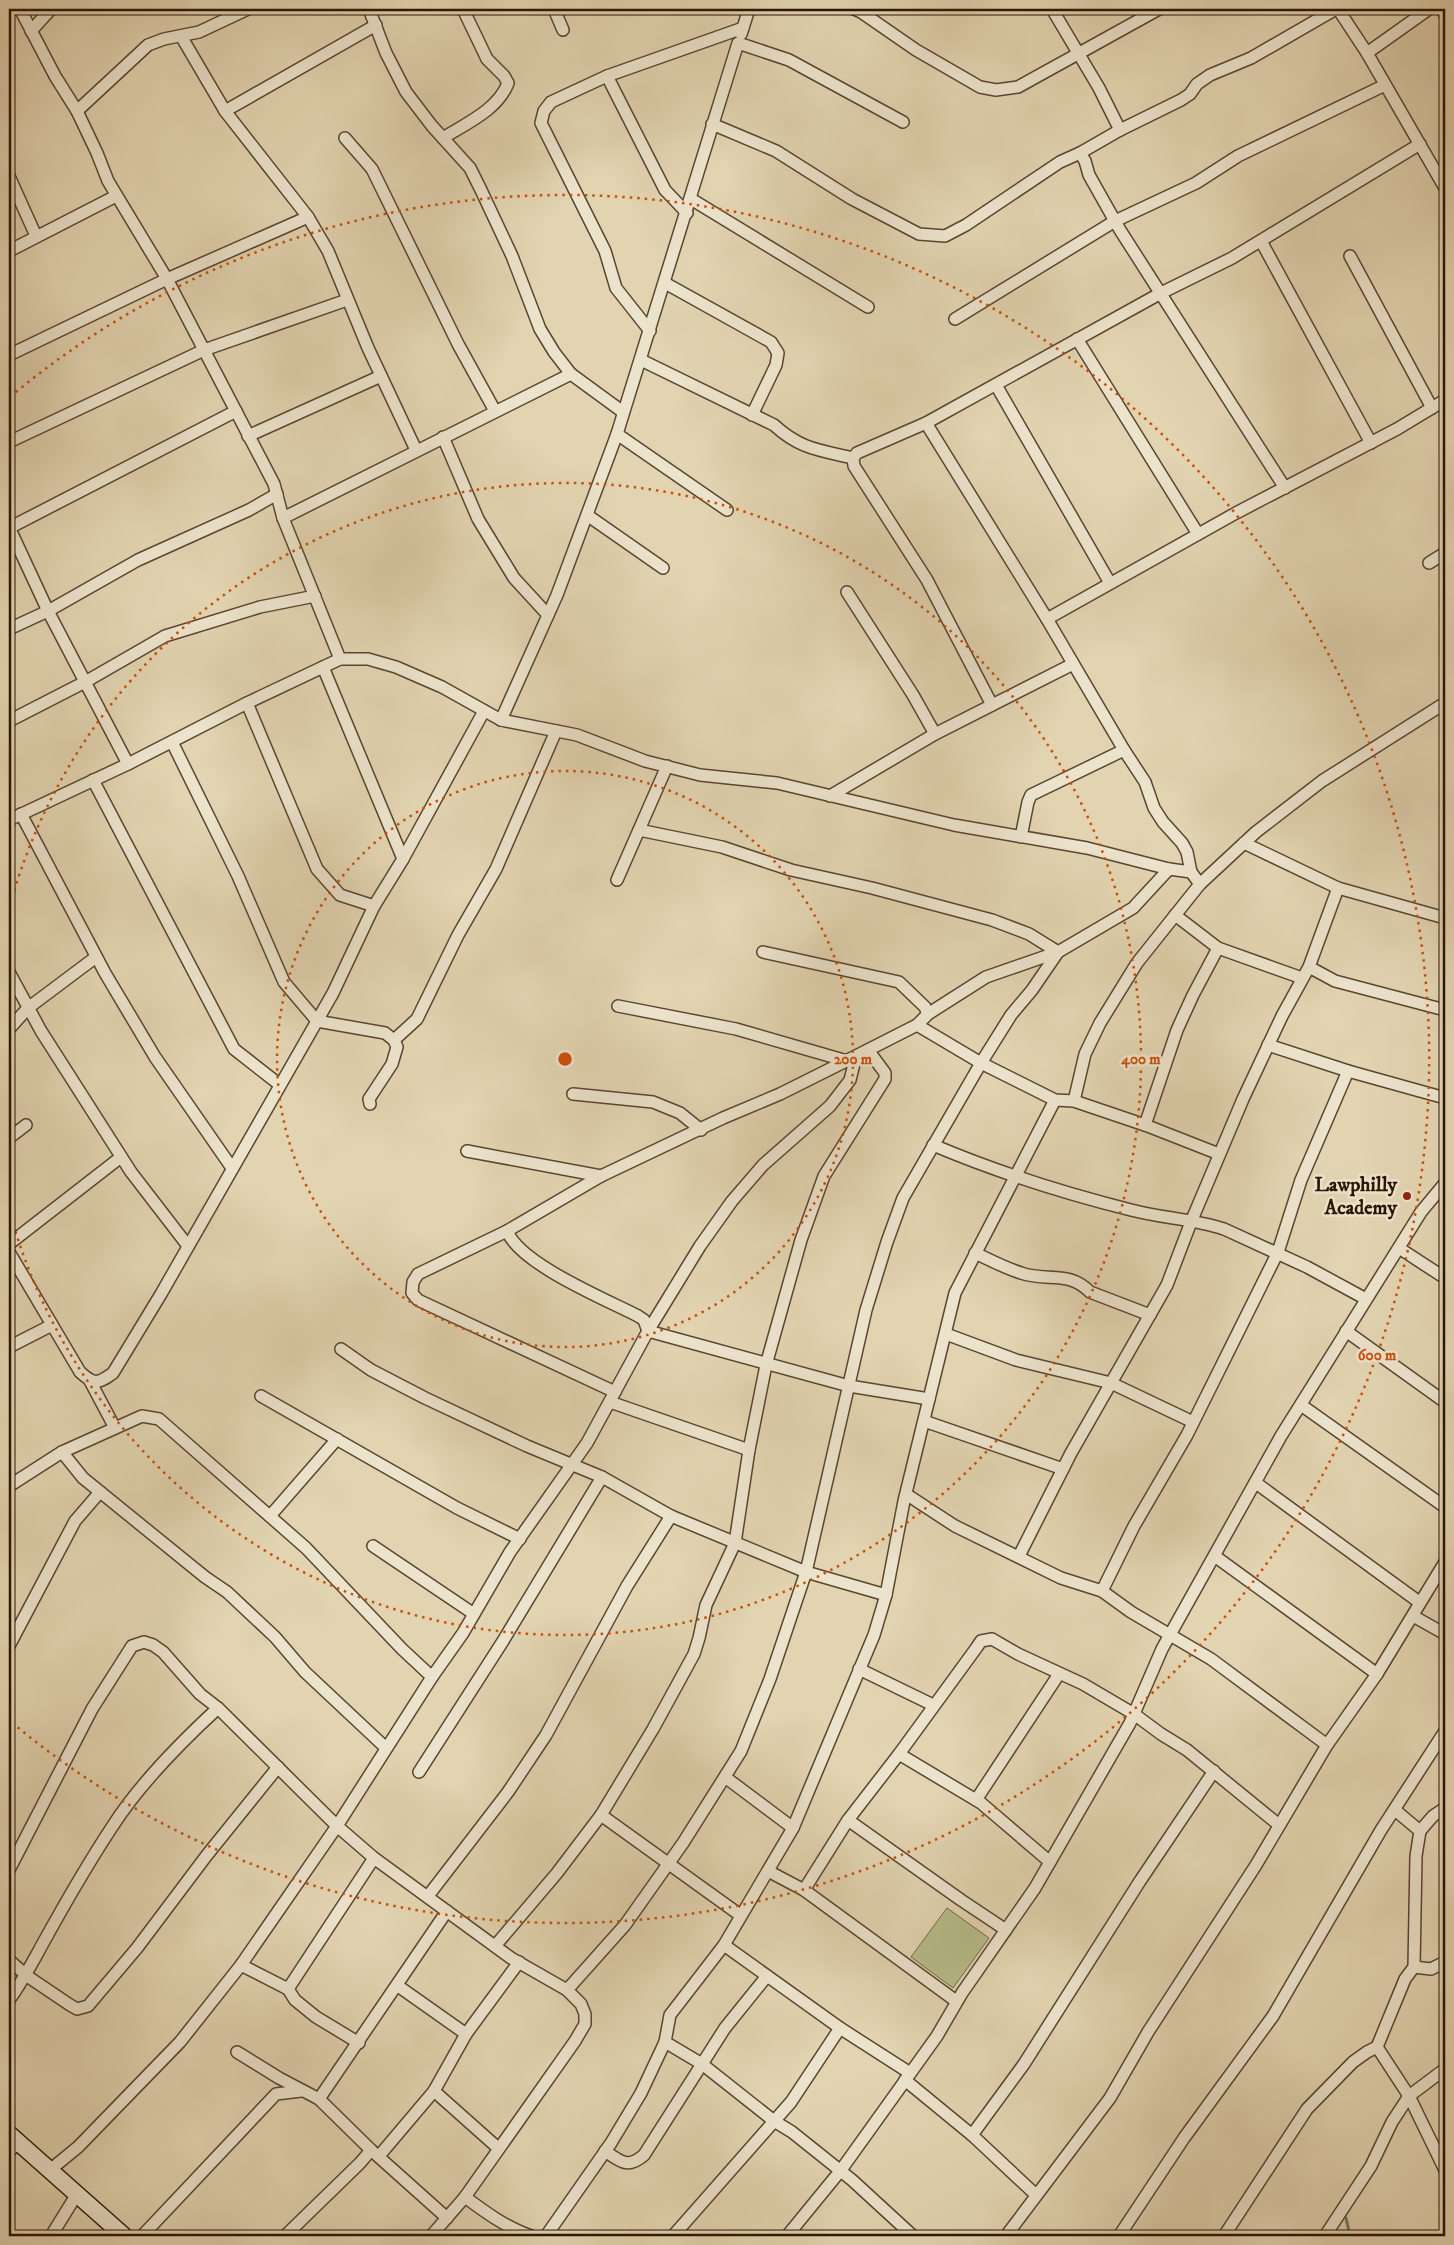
<svg xmlns="http://www.w3.org/2000/svg" width="1454" height="2245" font-family="'IM FELL DW Pica',serif">
<style>
.pitch{fill:#b6bc89;stroke:#706847}
.lines{fill:none;stroke-linecap:round;stroke-linejoin:round}
.stream{stroke:#6c766e;stroke-width:3}
.minor-casing{stroke:#594530;stroke-width:14}
.secondary-casing{stroke:#2b1505;stroke-width:19}
.minor{stroke:#ece3cc;stroke-width:11}
.secondary{stroke:#ece3cc;stroke-width:16}
.ring{fill:none;stroke:#cc4f0b;stroke-width:2.5;stroke-dasharray:2.5 5}
.poi-dot{fill:#8f2418;stroke:#ece3cc;stroke-width:2}
.labels{text-anchor:middle;stroke-width:5;stroke-linejoin:round;paint-order:stroke}
.poi-label{font-size:20px;font-weight:bold;fill:#2b1505;stroke:#ece3cc;text-anchor:end}
.centre{fill:#cc4f0b;stroke:#ece3cc;stroke-width:2.5}
.ring-label{font-size:15px;text-anchor:middle;font-weight:bold;fill:#cc4f0b;stroke:#ece3cc;stroke-width:5;stroke-linejoin:round;paint-order:stroke}
</style>
<rect width="100%" height="100%" fill="#e2d4b1"/>
<filter id="stains"><feTurbulence type="fractalNoise" baseFrequency=".004" numOctaves="4"/><feColorMatrix values="0 0 0 0 .2 0 0 0 0 .09 0 0 0 0 .02 0 0 0 .5 -.17"/></filter>
<radialGradient id="worn" r=".72"><stop offset=".6" stop-color="#630" stop-opacity="0"/><stop offset="1" stop-color="#630" stop-opacity=".3"/></radialGradient>
<polygon class="pitch" points="947,1908 989,1938 953,1988 911,1957"/>
<g class="lines">
<polyline class="stream" points="1346,2218 1350,2236"/>
<defs>
<g id="minor">
<polyline points="20,9 55,76 77,111 97,153 108,181 167,279 274,484 283,518 340,659 368,659 396,667 442,687 501,720 577,735 645,761 700,775 777,783 954,825 1087,848 1169,869 1191,872 1200,884"/>
<polyline points="369,9 386,53 406,92 432,126 470,168 481,190 512,256 540,329 554,352 571,374 623,412"/>
<polyline points="554,9 563,30"/>
<polyline points="854,9 861,12 916,50 980,87 996,90 1018,87 1159,9"/>
<polyline points="1052,9 1099,88 1120,130"/>
<polyline points="1338,9 1367,53 1445,188"/>
<polyline points="1442,9 1445,15"/>
<polyline points="31,31 51,9"/>
<polyline points="741,34 749,9"/>
<polyline points="181,36 225,111 308,217"/>
<polyline points="1367,53 1429,9"/>
<polyline points="607,76 665,190 687,213"/>
<polyline points="77,111 148,45 164,39 199,32 248,9"/>
<polyline points="225,111 376,25"/>
<polyline points="712,124 776,151 852,199 919,234 945,236 966,225 1060,162 1080,153"/>
<polyline points="345,138 372,169 458,344 495,411"/>
<path d="M443,138c22,-14 55,-28 65,-55l-4,-7 -17,-17 -24,-50"/>
<polyline points="9,176 36,236"/>
<polyline points="691,199 868,307"/>
<polyline points="1261,241 1371,443"/>
<polyline points="9,251 116,196"/>
<polyline points="1350,256 1432,408"/>
<polyline points="665,283 771,342 778,353 776,365 752,415"/>
<polyline points="955,319 1115,221 1196,183 1238,156 1385,85"/>
<polyline points="650,331 616,288 605,251 541,123 544,111 551,102 607,76 743,28"/>
<polyline points="1077,339 1198,534"/>
<polyline points="9,355 167,279 308,217 328,251 368,348 416,450"/>
<path d="M641,360l133,65c26,24 45,25 79,33"/>
<polyline points="996,385 1110,583"/>
<polyline points="926,423 1047,619 1124,750 1145,782 1154,808 1163,822 1182,843 1187,852 1191,872"/>
<polyline points="617,434 727,510"/>
<polyline points="248,436 381,376"/>
<polyline points="443,437 478,519 514,578 548,615"/>
<polyline points="9,442 204,350 347,300"/>
<polyline points="1285,488 1120,230 1089,175 1085,161 1080,153 1120,130 1181,100 1190,94 1197,84 1210,75 1251,58 1336,9"/>
<polyline points="587,515 663,568"/>
<polyline points="283,518 571,374"/>
<polyline points="9,527 48,611 128,764"/>
<polyline points="9,528 236,411"/>
<polyline points="1429,563 1445,553"/>
<polyline points="847,592 913,695 935,734"/>
<polyline points="1047,619 1236,513 1397,429 1445,400"/>
<polyline points="9,629 48,611 138,560 249,510 277,494"/>
<polyline points="323,667 403,859"/>
<polyline points="247,703 317,869 340,895 374,906"/>
<polyline points="992,705 927,580 854,466 853,458 857,453 926,423 1161,293 1232,258 1420,144"/>
<polyline points="501,720 557,595 617,434 738,43 789,60 903,122"/>
<polyline points="9,721 85,682 165,636 260,607 315,596"/>
<polyline points="172,742 238,876 284,982 317,1021 385,1033 394,1040 397,1047 392,1064 369,1099 370,1104"/>
<polyline points="93,780 234,1049 280,1085"/>
<polyline points="830,796 935,734 1073,664"/>
<polyline points="21,814 105,973 155,1057 232,1168"/>
<polyline points="9,820 128,764 247,703 340,659"/>
<polyline points="1021,837 1028,802 1031,795 1124,750"/>
<polyline points="1244,843 1338,888 1445,918"/>
<polyline points="617,880 667,766"/>
<polyline points="1175,915 1218,948"/>
<polyline points="763,952 899,982 925,1007 928,1014"/>
<polyline points="1309,967 1335,981 1445,1010"/>
<polyline points="9,972 41,1031 131,1172 188,1246"/>
<polyline points="618,1006 736,1029 847,1061"/>
<polyline points="917,1025 981,1063 1055,1100 1074,1101 1145,1125 1219,1154"/>
<polyline points="9,1029 28,1008 96,957"/>
<polyline points="394,1040 417,1019 458,935 496,869 556,731"/>
<polyline points="1268,1045 1348,1071 1445,1098"/>
<polyline points="573,1094 653,1102 680,1113 701,1130"/>
<polyline points="1074,1101 1085,1054 1100,1023 1137,963 1200,884 1256,832 1322,781 1445,703"/>
<polyline points="1145,1125 1177,1030 1193,995 1218,948 1302,978"/>
<polyline points="9,1138 26,1125"/>
<path d="M933,1145c64,27 130,48 198,65 30,8 63,9 93,19l83,38 59,32"/>
<polyline points="467,1151 601,1176"/>
<path d="M507,1231c13,33 98,68 131,85l6,4 4,11 201,55 80,13"/>
<polyline points="9,1244 121,1157"/>
<polyline points="1399,1248 1445,1278"/>
<path d="M9,1252l71,120c14,13 18,12 33,1l48,-79 172,-301 41,-87 29,-47 81,-148"/>
<path d="M975,1253c15,7 30,15 46,20 26,9 48,-3 69,19l60,23"/>
<polyline points="1346,1331 1445,1402"/>
<polyline points="946,1334 1016,1360 1111,1383 1193,1422"/>
<polyline points="9,1347 52,1325"/>
<polyline points="341,1349 371,1370 425,1398 527,1446 602,1477 671,1516 806,1572 886,1595"/>
<polyline points="90,1381 115,1428"/>
<polyline points="615,1392 418,1300 412,1293 413,1282 418,1274 507,1231 601,1176 723,1118 780,1094 856,1056"/>
<polyline points="261,1396 457,1508 520,1539"/>
<polyline points="610,1402 749,1450"/>
<polyline points="1301,1405 1445,1507"/>
<polyline points="924,1421 1063,1469"/>
<polyline points="62,1452 83,1478 205,1577 227,1592 275,1637 305,1672 386,1748"/>
<polyline points="1256,1483 1419,1602"/>
<polyline points="9,1486 62,1452 142,1416 159,1419 306,1548 402,1649 432,1677"/>
<polyline points="906,1494 955,1526 1061,1578 1102,1591 1131,1612 1211,1659 1327,1745"/>
<polyline points="270,1516 337,1439"/>
<polyline points="373,1546 474,1614"/>
<polyline points="1019,1556 1071,1453 1167,1285 1191,1222 1243,1099 1282,1016 1309,967 1338,888"/>
<polyline points="1216,1557 1377,1674"/>
<polyline points="1102,1591 1134,1526 1187,1435 1278,1252 1301,1180 1348,1071"/>
<polyline points="1413,1616 1445,1634"/>
<polyline points="9,1646 75,1521 100,1492"/>
<polyline points="859,1669 933,1705"/>
<polyline points="899,1754 981,1803 1050,1862"/>
<polyline points="419,1772 503,1641 602,1477"/>
<polyline points="725,1777 793,1828"/>
<polyline points="976,1800 1059,1674"/>
<polyline points="1395,1810 1420,1831 1416,1856 1414,1967 1405,1979 1377,2047 1409,2096 1445,2170"/>
<polyline points="601,1815 740,1915"/>
<polyline points="848,1820 961,1900 1006,1930"/>
<polyline points="1420,1831 1433,1816 1445,1808"/>
<polyline points="9,1870 92,1709 132,1646 144,1642 153,1645 163,1652 200,1694 218,1708 337,1826 374,1858 511,1958 567,1990 581,2004 585,2014 585,2024 575,2041 465,2197 431,2236"/>
<polyline points="768,1871 804,1890 956,2001"/>
<polyline points="804,1890 848,1820 899,1754 977,1647 981,1641 992,1639 1018,1654 1083,1684 1134,1714 1161,1734 1187,1750 1279,1825"/>
<polyline points="428,1896 508,1792 546,1735 627,1586 671,1516"/>
<polyline points="724,1945 840,2028 910,2073"/>
<polyline points="495,1946 557,1873 601,1815 653,1729 694,1654 699,1638 706,1605 735,1543 749,1450 766,1365 801,1240 824,1176 885,1079 885,1073 868,1050"/>
<polyline points="9,1960 27,1976 70,2005 77,2009 88,2006 137,1948 207,1855 278,1767"/>
<polyline points="241,1965 288,1989 295,2000 316,2017 359,2043"/>
<polyline points="1414,1967 1431,1969 1445,1962"/>
<polyline points="398,1986 466,2034"/>
<polyline points="288,1989 374,1858"/>
<polyline points="567,1990 625,1925 683,1843 741,1751 770,1679 806,1572 866,1310 887,1242 903,1198 981,1063 1011,1015 1032,990 1058,952 1029,934 992,920 872,888 791,870 722,847 639,830"/>
<path d="M9,2000c13,-18 22,-35 33,-55 22,-40 45,-80 70,-118 28,-44 68,-84 106,-119"/>
<polyline points="665,2042 702,2064 774,2121 792,2132 852,2180 913,2236"/>
<polyline points="237,2052 279,2078 319,2099 371,2150 447,2218"/>
<polyline points="905,2080 972,2135 1036,2195"/>
<polyline points="434,2091 498,2148"/>
<polyline points="319,2099 447,1911"/>
<polyline points="972,2135 1024,2064 1140,1881 1214,1771"/>
<path d="M605,2151c16,11 23,18 39,4l81,-127 42,-52"/>
<polyline points="9,2152 18,2142"/>
<polyline points="379,2156 434,2091 466,2034 519,1962"/>
<polyline points="50,2170 78,2147 180,2042 241,1965 337,1826 432,1677 463,1633 510,1552 587,1443 648,1331 700,1246 732,1201 763,1165 830,1106 850,1080 856,1056 917,1025 928,1014 986,977 1058,952 1133,908 1169,869"/>
<path d="M465,2197c20,15 42,31 66,39"/>
<polyline points="51,2236 77,2194"/>
<polyline points="142,2236 276,2094 301,2091"/>
<polyline points="285,2236 360,2163 371,2150"/>
<polyline points="546,2236 611,2143 641,2093 665,2042 670,2015 724,1945 793,1828 874,1635 886,1595 904,1501 955,1293 1055,1100"/>
<polyline points="673,2236 791,2102 840,2028"/>
<polyline points="787,2236 841,2170 937,2036 962,1993 1035,1888 1130,1723 1162,1649 1281,1436 1421,1212 1445,1183"/>
<polyline points="1006,2236 1110,2098 1148,2032 1256,1865 1327,1745 1377,1674 1445,1562"/>
<polyline points="1119,2236 1184,2138 1273,2016 1381,1830 1445,1731"/>
<polyline points="1224,2236 1307,2109 1353,2062 1367,2052 1377,2047"/>
<polyline points="1325,2236 1371,2166 1392,2122 1409,2096 1445,2069"/>
</g>
<polyline id="secondary" points="9,2134 124,2236"/>
</defs>
<use href="#minor" class="minor-casing"/>
<use href="#secondary" class="secondary-casing"/>
<use href="#minor" class="minor"/>
<use href="#secondary" class="secondary"/>
</g>
<g class="ring">
<circle cx="565" cy="1059" r="288"/>
<path d="M10 905A576 576 0 1 1 10 1213"/>
<path d="M10 397A864 864 0 1 1 10 1721"/>
</g>
<circle class="poi-dot" cx="1407" cy="1196" r="5"/>
<g class="labels">
<g class="poi-label">
<text x="1397" y="1191">Lawphilly<tspan x="1397" dy="23">Academy</tspan></text>
</g>
</g>
<circle cx="565" cy="1059" r="8" class="centre"/>
<g class="ring-label">
<text x="853" y="1064">200 m</text>
<text x="1141" y="1064">400 m</text>
<text x="1377" y="1360">600 m</text>
</g>
<rect width="1454" height="2245" fill="none" stroke="#e2d4b1" stroke-width="30"/>
<rect x="10" y="10" width="1434" height="2225" fill="none" stroke="#2b1505" stroke-width="2.5"/>
<rect x="15" y="15" width="1424" height="2215" fill="none" stroke="#2b1505"/>
<rect width="100%" height="100%" filter="url(#stains)"/>
<rect width="100%" height="100%" fill="url(#worn)"/>
</svg>
